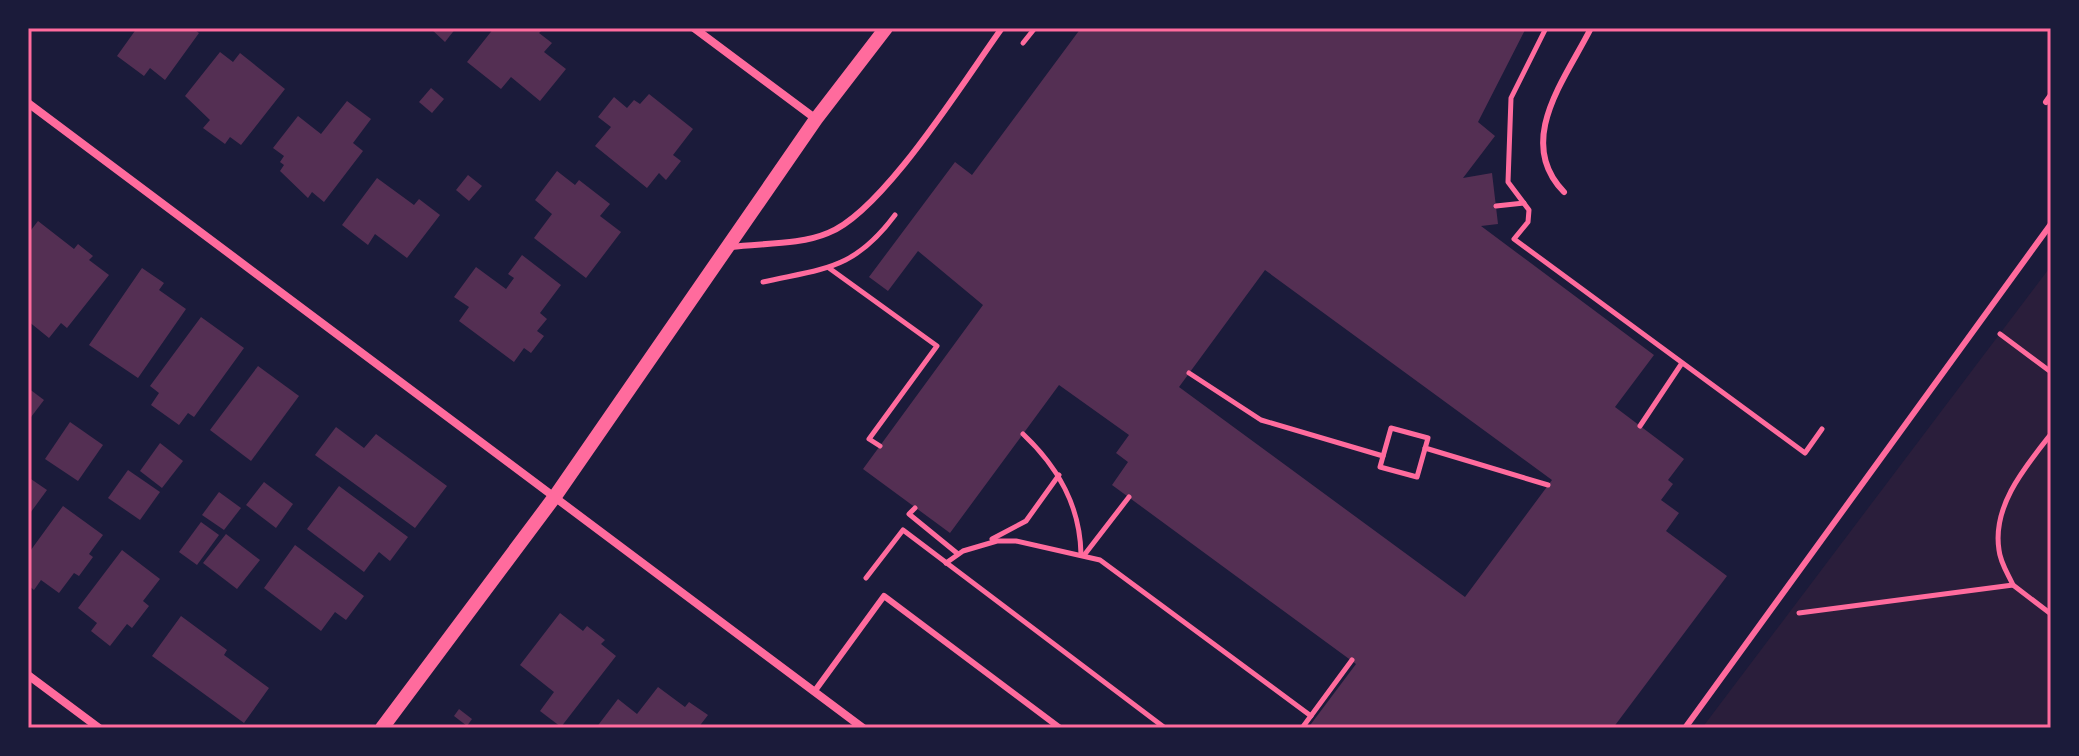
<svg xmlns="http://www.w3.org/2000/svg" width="2079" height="756" font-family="Poppins,sans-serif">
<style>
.green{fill:#2a1e3b}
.building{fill:#542f53;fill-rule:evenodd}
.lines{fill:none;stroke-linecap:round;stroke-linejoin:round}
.path{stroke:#ff6b9d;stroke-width:5}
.service{stroke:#ff6b9d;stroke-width:6}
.minor{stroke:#ff6b9d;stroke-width:8}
.tertiary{stroke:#ff6b9d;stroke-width:14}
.neatline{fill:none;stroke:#ff6b9d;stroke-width:3}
</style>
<rect width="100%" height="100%" fill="#1b1b3a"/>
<polygon class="green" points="2051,266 2051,728 1702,728"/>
<g class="building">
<polygon points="137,28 192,28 199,33 165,80 150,68 144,76 117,56"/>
<polygon points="430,28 456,28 445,42"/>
<polygon points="494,28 544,28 539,33 552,43 544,52 566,69 540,101 511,77 501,89 467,62"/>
<path d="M1081,28h445l-48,94 17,14 -32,42 29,-5 6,51 -17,2 173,129 -39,52 69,52 -16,21 5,4 -12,16 18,13 -13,18 61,45 -114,152h-305l48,-64 -244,-179 16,-23 -12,-9 13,-18 -70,-50 -109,148 -87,-64 120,-164 -65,-54 -30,40 -19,-14 86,-115 17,13zM1265,270l287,210 -87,117 -286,-210z"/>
<polygon points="220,52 233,62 240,53 285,89 241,145 230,137 225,144 203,128 210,120 185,96"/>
<polygon points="431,88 444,99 432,113 419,102"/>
<polygon points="649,94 693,129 673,155 681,161 666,180 659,173 647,188 595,146 611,127 598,117 614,97 627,108 634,100 640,104"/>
<polygon points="347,101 371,119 353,143 363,151 324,202 312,192 308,198 280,171 284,165 280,162 284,156 273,148 298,116 321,134"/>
<polygon points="557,171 575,185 579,180 610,204 600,216 621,232 586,278 534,238 552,214 535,200"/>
<polygon points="468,175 482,186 469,201 456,190"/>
<polygon points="377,178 414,205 419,199 440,215 407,258 375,234 368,245 342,225"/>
<polygon points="38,221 74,249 78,244 93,256 89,260 109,275 67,328 61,323 49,338 28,321 28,234"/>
<polygon points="522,255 561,285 540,313 547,319 537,331 544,336 531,353 524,348 514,362 459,321 469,307 454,297 476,267 506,289 514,278 508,274"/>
<polygon points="142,268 164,283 159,290 186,309 138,378 89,345"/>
<polygon points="201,317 244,348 194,417 188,413 179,425 151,405 159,393 150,386"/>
<polygon points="258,366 299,396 251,461 210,430"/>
<polygon points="28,388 44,400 28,421"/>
<polygon points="70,422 103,445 78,481 45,459"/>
<polygon points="336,427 364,448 376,434 447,486 415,528 315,455"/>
<polygon points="160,443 183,461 162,488 140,471"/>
<polygon points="128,470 160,492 140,520 108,498"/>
<polygon points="28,477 47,490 28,516"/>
<polygon points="264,482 293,504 276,528 246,505"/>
<polygon points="339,486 408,537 390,561 379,552 364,572 307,529"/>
<polygon points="219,492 241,508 224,530 202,515"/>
<polygon points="63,506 103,535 89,554 93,557 79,576 74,573 59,593 41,580 34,590 28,585 28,554"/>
<polygon points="201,522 219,535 197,565 179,552"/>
<polygon points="226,534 260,560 237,589 203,563"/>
<polygon points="295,545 364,596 346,620 335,612 321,631 264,588"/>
<polygon points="122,550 160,579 143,601 149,606 132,628 127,624 110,646 91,631 97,623 78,608"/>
<polygon points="560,613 583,631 587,626 605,640 601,644 616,656 561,727 540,711 554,692 520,665"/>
<polygon points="181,616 227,650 224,655 269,688 244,723 152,656"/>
<polygon points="658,687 685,707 689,702 708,715 698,728 596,728 618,699 637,714"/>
<polygon points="459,709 472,719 467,726 454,716"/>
</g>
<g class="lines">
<g class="path">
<polyline points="1546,28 1511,98 1508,182 1529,210 1528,222 1514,239 1805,453 1822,429"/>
<polyline points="1023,43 1035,28"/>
<polyline points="1496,206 1524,203"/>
<polyline points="829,268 937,346 869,439 880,446"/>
<path d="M763,282c62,-14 91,-12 132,-67"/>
<polyline points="2000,334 2051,372"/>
<polyline points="1189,373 1261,420 1383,456"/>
<polyline points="1640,426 1682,363"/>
<polygon points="1391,428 1428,438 1417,477 1380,467"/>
<path d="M1023,434c35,33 57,71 58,120"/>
<polyline points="1425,448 1548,485"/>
<polyline points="915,508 909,514 958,554"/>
<polyline points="992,539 1026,521 1059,475"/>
<polyline points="1085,554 1129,497"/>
<polyline points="946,563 963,551 997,541 1016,541 1100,560 1311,716"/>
<polyline points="866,578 903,530 1165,728"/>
<path d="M2013,585c-5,-11 -13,-23 -14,-35 -7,-44 26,-83 52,-116"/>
<polyline points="1799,613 2013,585 2051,614"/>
<polyline points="1302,728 1352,660"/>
</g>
<g class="service">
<polyline points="2046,102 2051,95"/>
<path d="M1564,192c-50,-51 2,-114 27,-164"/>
<path d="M731,247c31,-4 69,-2 97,-14 55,-21 137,-154 174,-205"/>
<polyline points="814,692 884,596 1060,728"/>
<polyline points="1685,728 2051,224"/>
</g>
<g class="minor">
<polyline points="694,28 816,119"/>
<polyline points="28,103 863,728"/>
<polyline points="28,675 99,728"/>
</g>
<polyline class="tertiary" points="382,728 556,495 816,119 886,28"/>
</g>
<rect width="2079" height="756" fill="none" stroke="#1b1b3a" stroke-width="60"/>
<rect x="30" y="30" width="2019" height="696" class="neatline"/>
</svg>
